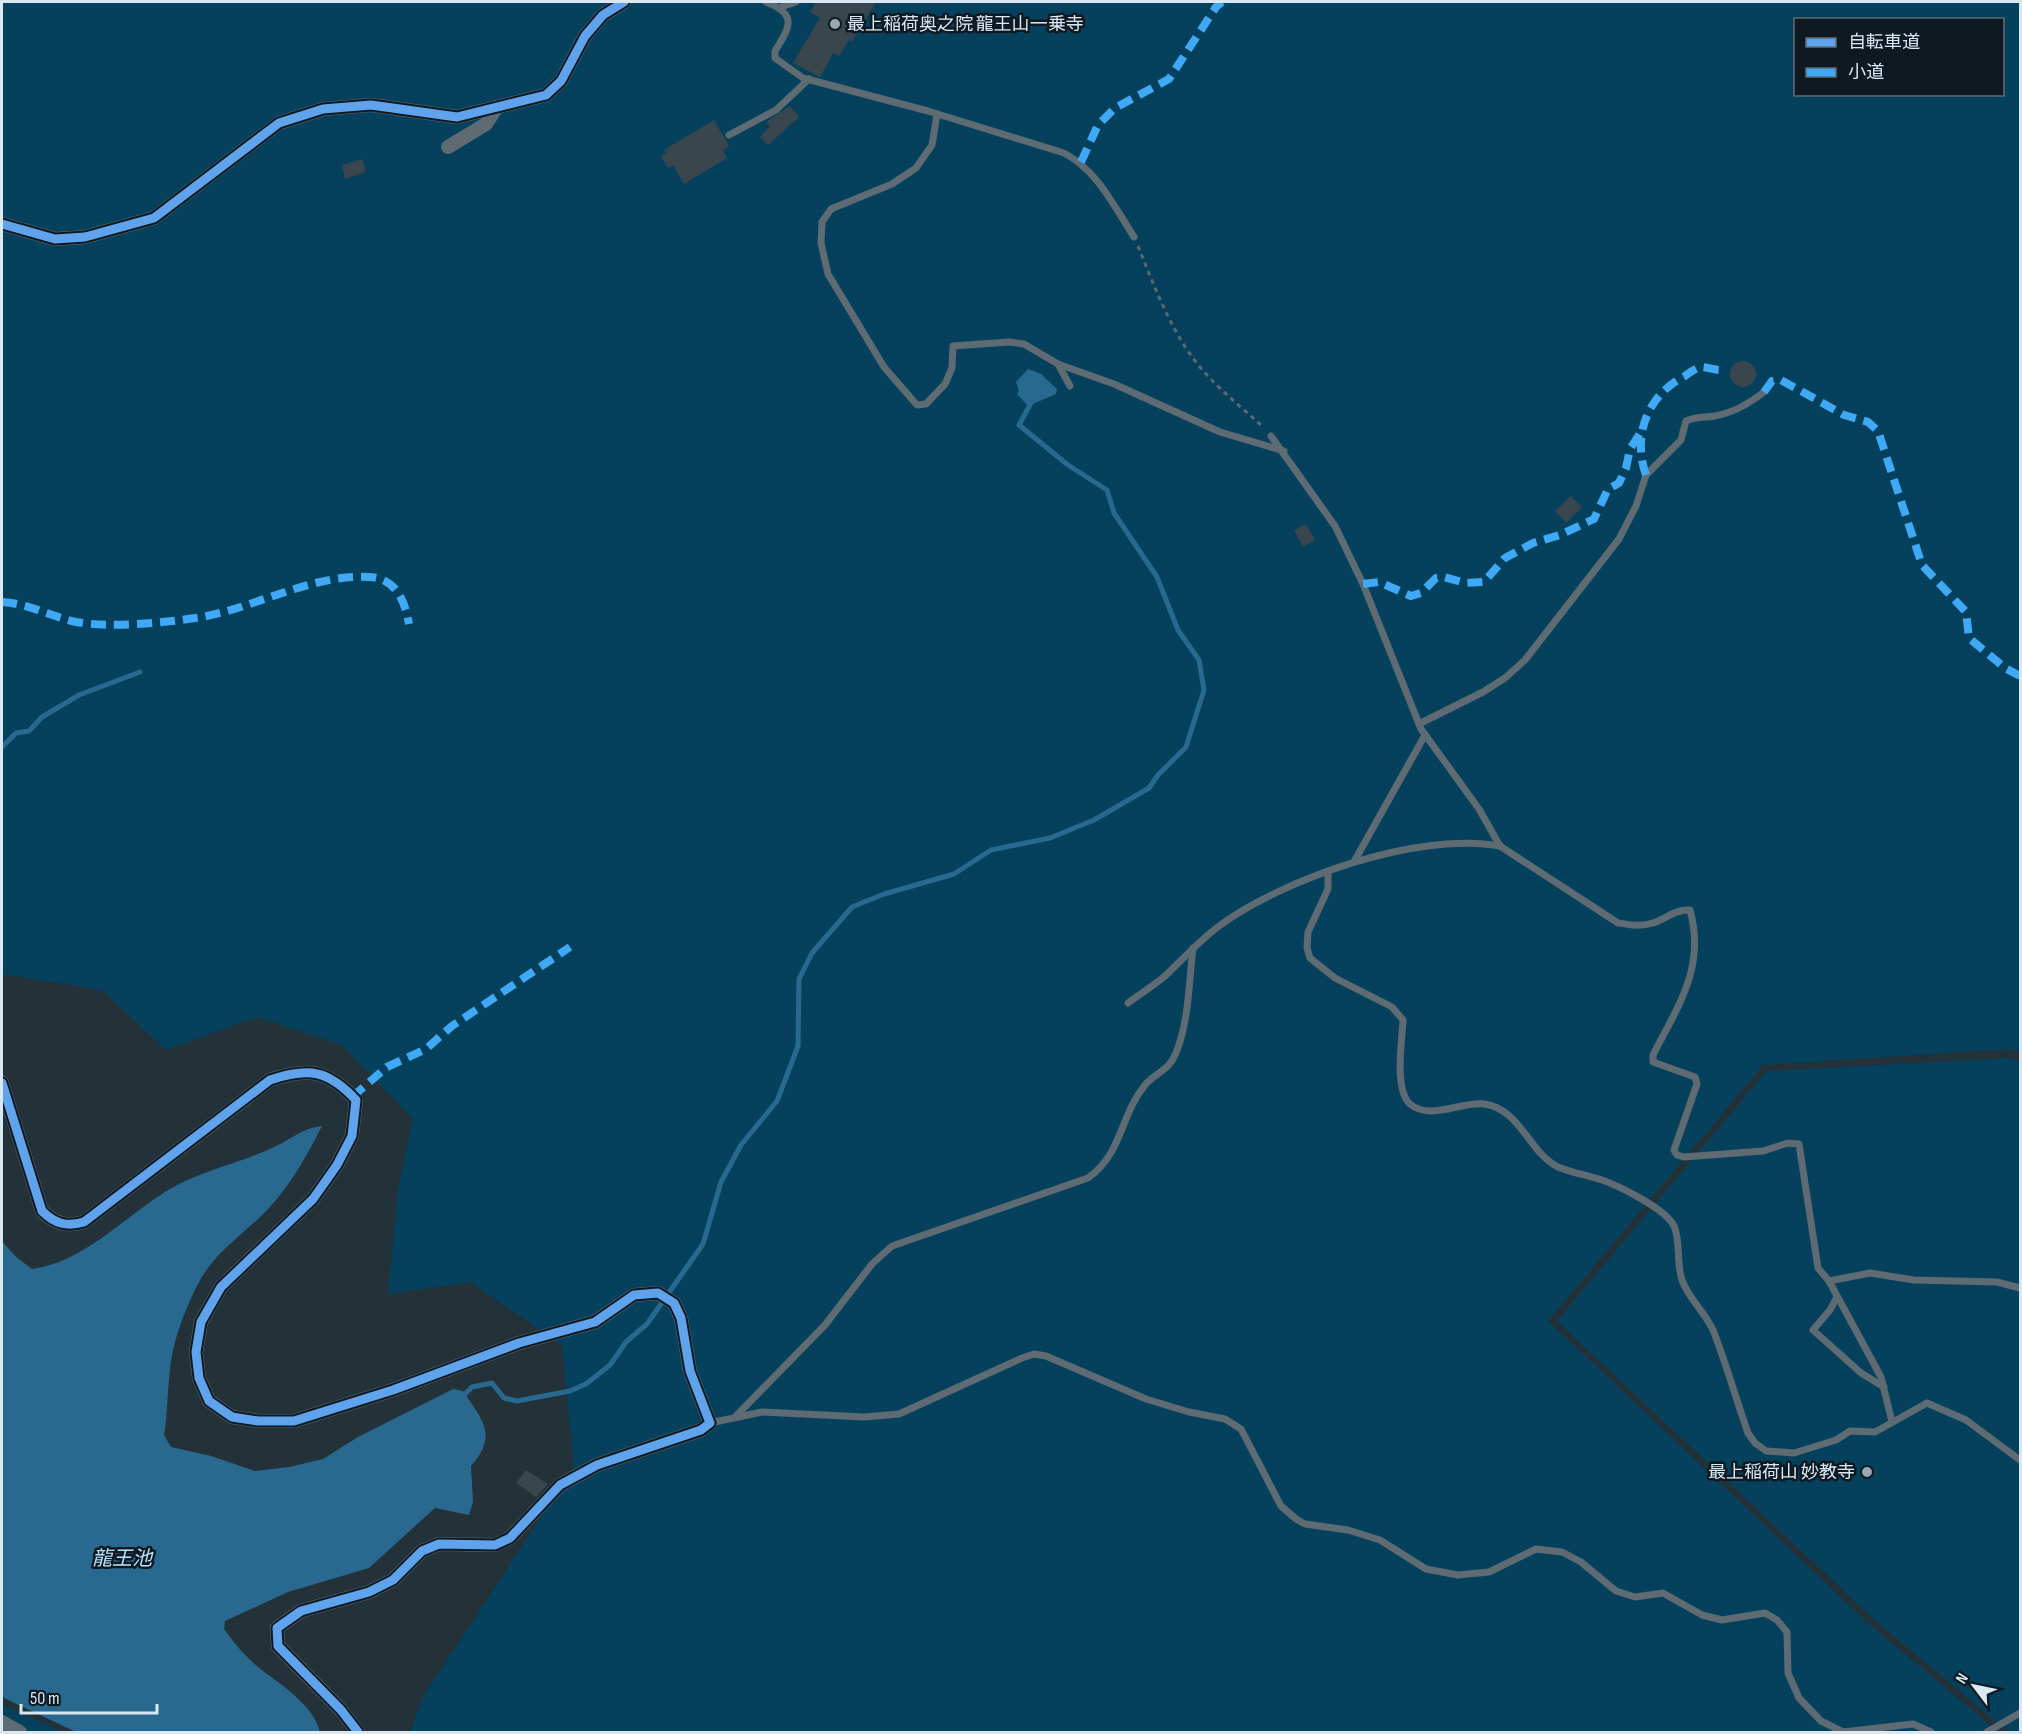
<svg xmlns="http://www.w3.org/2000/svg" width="2022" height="1734" font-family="'Sofia Sans Condensed','Noto Sans JP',sans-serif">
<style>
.green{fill:#05415d;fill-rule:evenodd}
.water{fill:#29698f}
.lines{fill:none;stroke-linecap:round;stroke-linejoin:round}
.stream{stroke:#29698f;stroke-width:5}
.building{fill:#3a464e}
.path{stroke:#5e686f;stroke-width:3;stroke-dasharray:4.5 4.5;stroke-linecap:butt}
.service{stroke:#5e6b72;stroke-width:7}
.minor{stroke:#5e6b72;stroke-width:14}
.quiet{stroke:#3fa9f5;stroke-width:8;stroke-dasharray:15 8;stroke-linecap:butt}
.cycleway-casing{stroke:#0e1921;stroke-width:13}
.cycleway{stroke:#60a3ed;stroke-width:9}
.poi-dot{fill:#99a8b1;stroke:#0e1921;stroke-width:2}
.labels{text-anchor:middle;stroke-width:5;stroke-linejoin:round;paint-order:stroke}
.poi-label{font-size:18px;fill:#d9e8f2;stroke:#0e1921;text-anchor:start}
.water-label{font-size:20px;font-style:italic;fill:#b6e0fc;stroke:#0e1921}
</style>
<rect width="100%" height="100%" fill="#233139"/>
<g class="green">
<path d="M2,2h2018v1050l-11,-3 -246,16 -215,256 323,305 127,106h-1588l13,-35 151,-230 -12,-122 -92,-63 -82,12 10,-104 15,-71 -71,-74 -85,-28 -91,33 -64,-60 -100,-16zM1796,20h206v74h-206z"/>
<polygon points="2009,1058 2020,1061 2020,1732 2009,1732 1876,1621 1557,1321 1767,1071"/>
<polygon points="2,1704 3,1705 63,1732 2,1732"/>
</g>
<g class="water">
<polygon points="1028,369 1041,374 1057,389 1056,394 1028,406 1017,394 1019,391 1016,382"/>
<path d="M322,1126c-14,28 -31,58 -52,81 -23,25 -56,45 -72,77 -13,25 -26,59 -28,87 -3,21 -2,42 -6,64l7,12 40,9 44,15 34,-4 34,-8 35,-22 95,-48 10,2c20,30 35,44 8,75l2,36 -4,13 -34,-7 -66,60 -81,24 -63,29 -1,8c12,16 23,30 39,42 21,16 50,34 57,61h-244l-70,-33 -4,-3v-455l14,16 16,12c51,-7 89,-49 130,-75 34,-23 78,-30 114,-48 17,-8 27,-18 46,-20z"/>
</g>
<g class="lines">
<g class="stream">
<polyline points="2,747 16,733 29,731 42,717 79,695 140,672"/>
<polyline points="460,1399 472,1387 492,1383 504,1398 517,1401 570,1391 586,1384 610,1365 626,1342 647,1324 703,1244 721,1182 741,1145 777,1101 798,1046 799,979 812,953 852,907 884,894 954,874 991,850 1050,838 1094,820 1149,788 1158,775 1186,747 1204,690 1199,660 1178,630 1157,577 1114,513 1107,490 1068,465 1019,425 1032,401"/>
</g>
</g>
<g class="building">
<polygon points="816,2 876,2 852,42 849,40 839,56 833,53 820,77 793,63 820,18 810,12"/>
<polygon points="790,106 799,117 768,145 760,137 770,126 766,122"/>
<polygon points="714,120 729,146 723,150 727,158 684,184 673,165 668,168 661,156 666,153 664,150"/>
<polygon points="362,159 366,172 345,179 342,165"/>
<circle cx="1743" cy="374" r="13"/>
<polygon points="1571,496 1582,507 1566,523 1555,511"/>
<polygon points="1306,524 1315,540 1303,547 1294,530"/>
<polygon points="526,1470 548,1484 536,1497 516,1483"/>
</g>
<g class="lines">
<path class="path" d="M1138,246c18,44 35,92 68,128 17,19 39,36 58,54"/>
<g class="service">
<path d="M766,2c32,12 24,25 9,49v7l28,20 125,33 136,42c33,17 50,53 70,84"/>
<polyline points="781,7 796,2"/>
<polyline points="937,114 932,145 916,168 892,184 831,209 822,222 821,243 828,274 884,367 917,405 926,404 945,384 952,368 953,346 1009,342 1024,344 1058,364 1114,384 1220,432 1284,451"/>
<polyline points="729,135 776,110 809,79"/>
<polyline points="1058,364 1070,386"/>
<polyline points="1271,436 1335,526 1363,584 1421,729 1479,809 1500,846"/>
<path d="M1419,724l64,-32 22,-14 20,-18 94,-121 17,-33 10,-31 35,-35 5,-19c11,-5 18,-3 29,-5 20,-4 33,-12 49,-24"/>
<polyline points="1355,860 1425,735"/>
<path d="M1328,871v18l-20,43 -1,16 3,10 25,20 57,29 11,13c-1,21 -9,69 7,84 19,17 52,-3 74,0 37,5 44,48 74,63 14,6 30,8 44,13 17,6 64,29 72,46 7,15 2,37 8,54 6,18 23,32 31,50 13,33 23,69 35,103l7,10 11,8 28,2 42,-13 14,-9 25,1 52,-29 39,17 54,40"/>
<path d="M1128,1003c12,-9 25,-17 37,-27 18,-17 34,-35 54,-50 66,-48 200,-95 281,-80l118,77c12,2 23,4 35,0 13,-4 22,-14 37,-13 16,57 -12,96 -37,145v7l42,15 2,7 -23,66 3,5 7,2 79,-6 25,-8 11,1 19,124 11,13 52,96 11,45"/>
<polyline points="1829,1281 1870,1273 1914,1280 1997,1282 2020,1288"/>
<polyline points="1837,1297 1830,1310 1813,1330 1861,1373 1884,1387"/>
<path d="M736,1416l89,-91 47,-61 20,-18 196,-68c35,-25 32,-63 57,-93 11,-13 24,-14 31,-32 13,-32 13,-72 17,-105"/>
<polyline points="710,1423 762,1412 864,1417 899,1414 1022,1358 1034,1354 1046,1356 1146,1399 1189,1412 1225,1419 1241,1429 1281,1506 1296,1519 1305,1524 1348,1530 1380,1540 1426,1569 1458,1575 1489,1572 1536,1549 1562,1552 1581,1562 1616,1591 1635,1597 1663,1593 1702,1615 1722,1620 1765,1613 1777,1620 1787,1632 1788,1673 1799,1698 1821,1721 1843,1732 1913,1724 1931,1732"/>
<polyline points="1987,1732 2020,1713"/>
</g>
<g class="minor">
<polyline points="448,147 486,124 497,107"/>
<polyline points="2,224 55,239 85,237 154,218 279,123 323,109 371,105 457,117 546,95 561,81 585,36 603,15 624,2"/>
<path d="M2,1083l40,128c13,13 25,16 42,11l186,-142c39,-13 58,-10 86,20l-4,36 -15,29 -24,34 -92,88 -20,35 -5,30 3,26 10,23 23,16 26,4h36l99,-31 126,-47 76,-21 39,-27 24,-2 16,10 7,15 9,53 20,52 -9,7 -104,35 -37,20 -50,53 -15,7 -56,-1 -17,7 -29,29 -24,12 -68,19 -24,17 1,18 63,64 17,22"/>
<polyline points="2,1722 20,1732"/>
</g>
<g class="quiet">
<polyline points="1081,162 1098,125 1115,108 1169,79 1216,7 1222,2"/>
<polyline points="1764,392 1772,381 1781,380 1844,415 1868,422 1878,431 1922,565 1966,612 1969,638 2005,668 2020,676"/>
<path d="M1646,475c-14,-39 1,-80 39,-99 4,-3 11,-8 16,-9 6,0 14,3 19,3"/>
<polyline points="1363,584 1379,582 1411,596 1421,593 1436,578 1444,577 1465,583 1484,582 1505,558 1533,543 1560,535 1594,519 1608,489 1619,483 1626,468 1630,449 1641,432"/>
<path d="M2,602c29,2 47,14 74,20 34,6 85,1 119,-4 58,-8 113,-44 174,-41 27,1 36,24 40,47"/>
<polyline points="352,1097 387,1067 426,1049 452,1026 570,947"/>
</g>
<defs>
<g id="cycleway">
<polyline points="2,224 55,239 85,237 154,218 279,123 323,109 371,105 457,117 546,95 561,81 585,36 603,15 624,2"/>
<path d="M2,1083l40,128c13,13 25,16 42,11l186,-142c39,-13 58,-10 86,20l-4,36 -15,29 -24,34 -92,88 -20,35 -5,30 3,26 10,23 23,16 26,4h36l99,-31 126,-47 76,-21 39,-27 24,-2 16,10 7,15 9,53 20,52 -9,7 -104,35 -37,20 -50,53 -15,7 -56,-1 -17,7 -29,29 -24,12 -68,19 -24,17 1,18 63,64 17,22"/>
</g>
</defs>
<use href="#cycleway" class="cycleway-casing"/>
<use href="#cycleway" class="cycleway"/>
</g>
<g class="poi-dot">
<circle cx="835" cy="24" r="6"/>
<circle cx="1867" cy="1472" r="6"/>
</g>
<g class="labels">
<g class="poi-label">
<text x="847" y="30">最上稲荷奥之院 龍王山一乗寺</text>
<text x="1855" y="1478" text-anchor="end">最上稲荷山 妙教寺</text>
</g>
<g class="water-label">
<text x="122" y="1565">龍王池</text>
</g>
</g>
<rect width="2022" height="1734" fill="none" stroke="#d9e8f2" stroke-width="6"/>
<rect x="1794" y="18" width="210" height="78" fill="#0e1921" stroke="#5f6c75" stroke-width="1.5"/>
<rect x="1806" y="38" width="30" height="9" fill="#60a3ed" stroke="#5f6c75" stroke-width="1.5"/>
<text x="1848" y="48" font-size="18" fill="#d9e8f2">自転車道</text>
<rect x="1806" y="68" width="30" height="9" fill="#3fa9f5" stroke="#5f6c75" stroke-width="1.5"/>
<text x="1848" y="78" font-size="18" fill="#d9e8f2">小道</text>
<g transform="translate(1974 1686) rotate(302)" stroke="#0e1921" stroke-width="4.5" paint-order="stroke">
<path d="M0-4.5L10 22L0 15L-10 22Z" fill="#d9e8f2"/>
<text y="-9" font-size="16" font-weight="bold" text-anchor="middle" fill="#d9e8f2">N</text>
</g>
<path d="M21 1704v9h136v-9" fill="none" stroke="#d9e8f2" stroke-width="3"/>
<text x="30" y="1704" font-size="18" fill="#d9e8f2" stroke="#0e1921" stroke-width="4.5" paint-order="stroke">50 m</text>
</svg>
